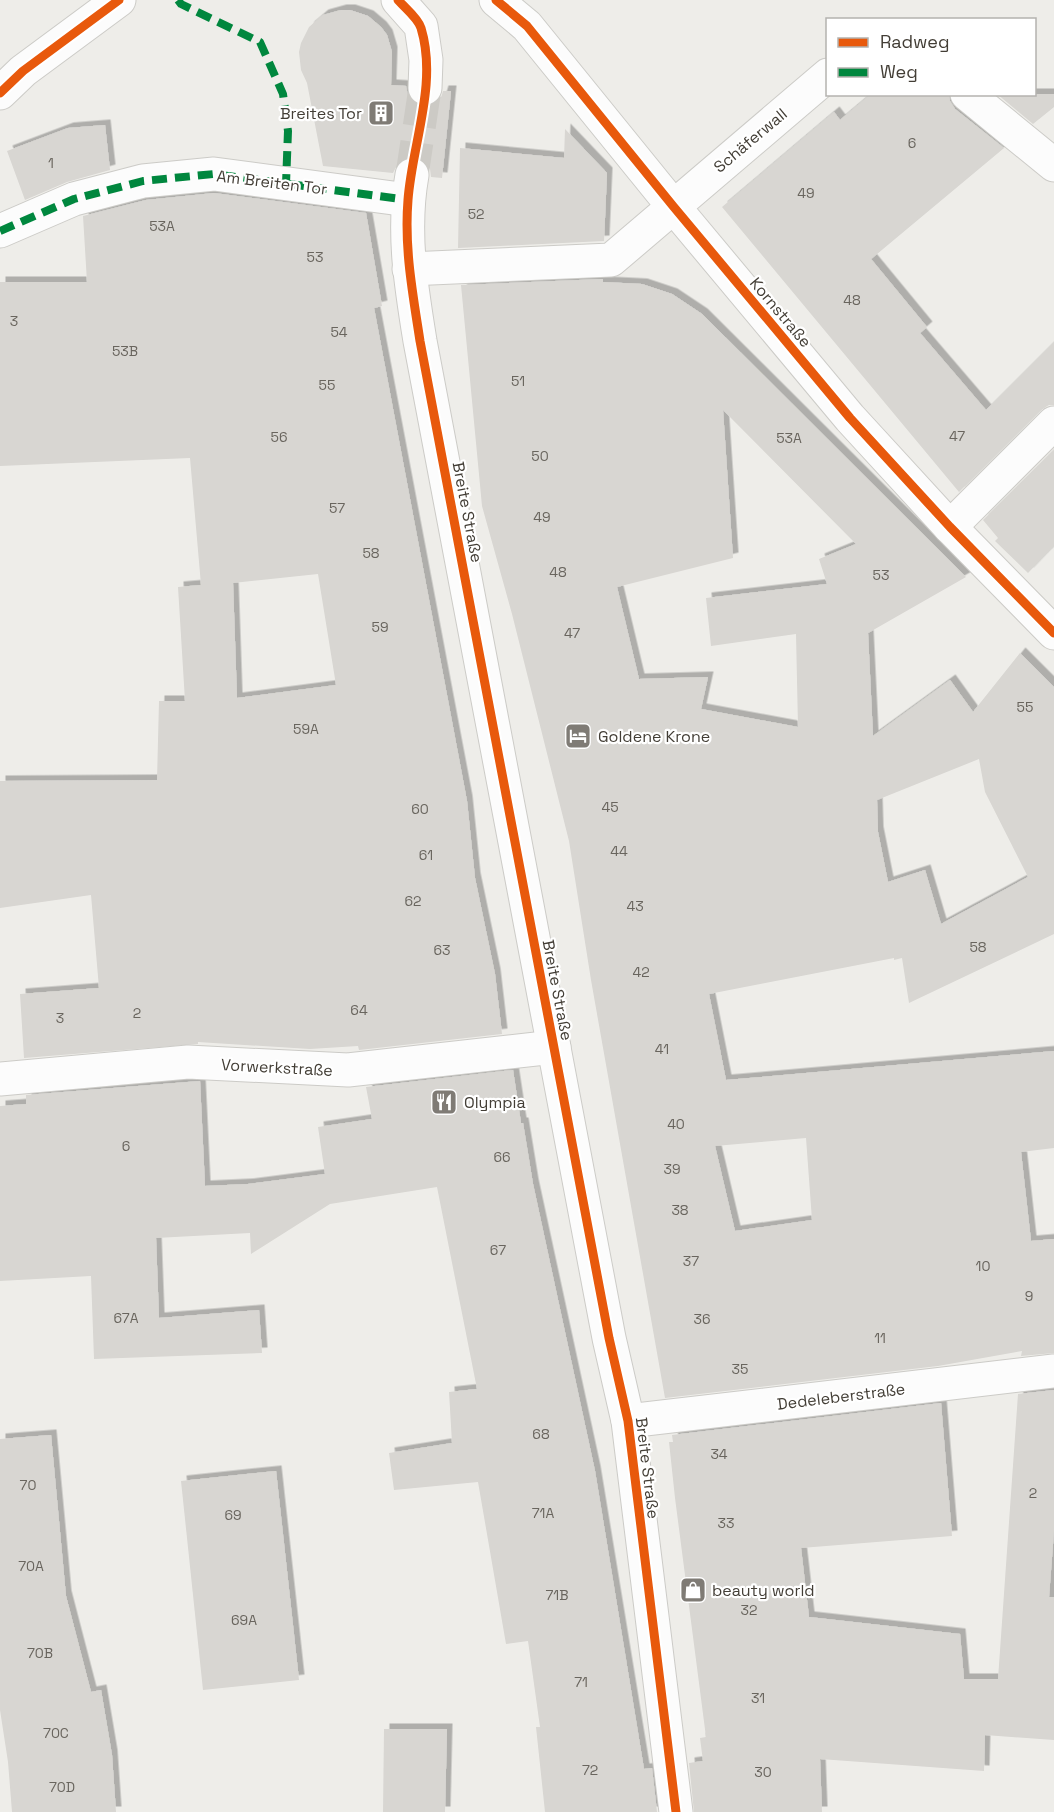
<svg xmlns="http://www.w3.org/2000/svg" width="1054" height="1812" font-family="'Space Grotesk',sans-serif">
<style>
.building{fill:#d8d6d2;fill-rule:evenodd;filter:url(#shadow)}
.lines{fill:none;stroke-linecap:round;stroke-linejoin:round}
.minor-tunnel{stroke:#cccac5;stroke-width:33;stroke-dasharray:33 16;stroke-linecap:butt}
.pedestrian-casing{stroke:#cccbc7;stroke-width:35}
.minor-casing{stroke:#cccbc7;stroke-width:35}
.pedestrian{stroke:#fcfcfc;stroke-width:33}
.minor{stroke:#fcfcfc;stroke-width:33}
.quiet{stroke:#00873e;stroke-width:8;stroke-dasharray:15 8;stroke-linecap:butt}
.cycleway-casing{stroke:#fff;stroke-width:13}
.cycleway{stroke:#e8590c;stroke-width:9}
.labels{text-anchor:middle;stroke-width:4.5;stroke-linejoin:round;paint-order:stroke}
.number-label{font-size:14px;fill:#69655e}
.poi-label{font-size:16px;fill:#433e36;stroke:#fff;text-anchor:start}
.street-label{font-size:16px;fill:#433e36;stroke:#fff}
</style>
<defs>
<filter id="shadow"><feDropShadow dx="5.5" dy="-5.5" stdDeviation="0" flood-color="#0004"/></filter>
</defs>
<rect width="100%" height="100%" fill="#eeede9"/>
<g class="building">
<polygon points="341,10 350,10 368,16 381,27 387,35 392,52 391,85 406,86 408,96 415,104 424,107 433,105 441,98 443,91 451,91 442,178 431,177 430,169 424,161 414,156 404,158 398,163 393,173 323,166 307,83 301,70 299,52 301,43 309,27 323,15"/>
<polygon points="871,94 949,94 950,101 955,109 1004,148 871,259 927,327 920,333 986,410 1054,342 1054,405 1049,405 1041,410 959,492 722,207 834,112 840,120"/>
<polygon points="997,94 1054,94 1054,107 1033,124"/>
<polygon points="105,125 110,170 67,182 25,200 7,151 68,128"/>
<polygon points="565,129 607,173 604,241 458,248 460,148 564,158"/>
<path d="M214,193l152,20 16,93 -8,2 93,493 8,77 20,96 7,60 -143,16 -1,-4 -48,3 -112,-7v2l-174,14 -4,-64 79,-6 -8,-93 -91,13v-127l157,-1 2,-79h26l-7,-114 23,-2 -11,-127 -190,8v-184h87l-4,-66 63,-16zM318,574l18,111 -99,13 -4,-115z"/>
<path d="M603,279v3l39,2 30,10 30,20 264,263 -98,56 5,103 77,-56 23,32 47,-59 34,34v247l-145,69 -7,-45 -8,2v-2l-185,36 17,86 328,-29v97l-33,4 10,89 23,-2v114l-33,3 1,-5 -84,15 -273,32 -74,-418 -22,-139 -57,-227 -30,-108 -21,-221zM723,410l133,134 -37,15 8,25 -121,14 5,48 85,-12 2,93 -97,-18 7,-32 -69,2 -22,-92 116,-29zM979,759l6,33 43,85 -87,47 -16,-54 -37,12 -10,-50 -1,-32zM806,1138l6,82 -77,11 -20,-85z"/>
<polygon points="1054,450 1054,546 1028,573 995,541 998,538 983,520"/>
<polygon points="513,1070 521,1123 523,1123 533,1184 595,1471 644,1769 652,1768 657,1812 545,1812 536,1727 540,1727 528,1641 506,1644 478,1482 394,1490 389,1453 452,1443 449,1392 477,1389 437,1187 330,1204 251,1254 250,1233 156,1238 159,1318 259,1310 262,1353 94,1359 91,1276 0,1281 0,1106 26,1104 26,1095 200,1081 205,1186 248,1184 325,1174 318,1127 372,1119 366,1087"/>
<polygon points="1054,1390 1054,1531 1049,1597 1054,1597 1054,1740 985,1735 984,1771 820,1759 822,1812 694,1812 689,1763 703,1761 700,1738 706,1737 675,1498 669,1442 673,1442 672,1435 941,1403 952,1536 801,1548 809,1617 960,1634 964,1679 998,1679 1018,1394"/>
<polygon points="51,1435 66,1596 91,1692 101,1690 112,1755 116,1812 12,1812 8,1762 0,1710 0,1439"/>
<polygon points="276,1471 299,1680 203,1690 181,1481"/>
<polygon points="384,1729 447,1729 445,1812 383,1812"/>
</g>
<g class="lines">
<polyline class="minor-tunnel" points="412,175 425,88"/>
<defs>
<polyline id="pedestrian" points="0,231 74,199 143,181 214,174 408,200"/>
<g id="minor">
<polyline points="398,0 421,26 426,60 425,88"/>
<polyline points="496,0 527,26 673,206 850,418 950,527 1054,633"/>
<polyline points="0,93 23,71 119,0"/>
<polyline points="967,94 1054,165"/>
<path d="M412,175c-10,56 -1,111 8,166l189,997 19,83 48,391"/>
<polyline points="409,269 611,260 828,75"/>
<polyline points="950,527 1054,423"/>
<polyline points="0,1079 188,1062 348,1070 554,1047"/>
<polyline points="628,1421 1054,1371"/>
</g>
</defs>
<use href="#pedestrian" class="pedestrian-casing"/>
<use href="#minor" class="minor-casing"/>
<use href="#pedestrian" class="pedestrian"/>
<use href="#minor" class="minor"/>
<g class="quiet">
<polyline points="178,0 181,4 260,42 283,94 288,131 286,184"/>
<polyline points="0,231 74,199 143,181 214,174 408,200"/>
</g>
<defs>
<g id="cycleway">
<path d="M398,0c7,8 20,18 23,28 17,56 -9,116 -13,172 -4,48 5,95 12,141l189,997 19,83 48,391"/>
<polyline points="496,0 527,26 673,206 850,418 950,527 1054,633"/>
<polyline points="0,93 23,71 119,0"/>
</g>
</defs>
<use href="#cycleway" class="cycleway-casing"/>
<use href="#cycleway" class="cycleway"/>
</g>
<defs>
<symbol id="building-square" viewBox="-11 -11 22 22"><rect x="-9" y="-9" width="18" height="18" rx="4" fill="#7f7b75" stroke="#fff"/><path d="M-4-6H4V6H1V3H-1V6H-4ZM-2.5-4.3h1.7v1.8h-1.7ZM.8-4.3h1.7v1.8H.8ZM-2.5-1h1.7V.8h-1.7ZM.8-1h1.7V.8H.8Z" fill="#fff"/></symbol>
<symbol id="hotel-square" viewBox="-11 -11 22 22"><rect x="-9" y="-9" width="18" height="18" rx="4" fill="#7f7b75" stroke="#fff"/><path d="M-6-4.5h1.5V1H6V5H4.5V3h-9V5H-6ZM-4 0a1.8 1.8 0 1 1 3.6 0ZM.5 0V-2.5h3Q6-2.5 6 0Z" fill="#fff"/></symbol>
<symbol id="restaurant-square" viewBox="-11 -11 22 22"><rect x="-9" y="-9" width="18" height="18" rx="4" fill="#7f7b75" stroke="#fff"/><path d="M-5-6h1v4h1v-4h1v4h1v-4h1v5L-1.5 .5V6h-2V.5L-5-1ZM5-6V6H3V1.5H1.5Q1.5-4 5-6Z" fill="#fff"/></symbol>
<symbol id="shop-square" viewBox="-11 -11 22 22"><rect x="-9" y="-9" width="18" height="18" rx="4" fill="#7f7b75" stroke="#fff"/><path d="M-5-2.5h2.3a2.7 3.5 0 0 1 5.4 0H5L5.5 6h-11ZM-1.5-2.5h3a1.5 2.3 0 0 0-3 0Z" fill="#fff"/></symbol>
</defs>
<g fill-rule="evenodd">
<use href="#building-square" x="366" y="98" width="30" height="30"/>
<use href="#hotel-square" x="563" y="721" width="30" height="30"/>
<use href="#restaurant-square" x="429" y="1087" width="30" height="30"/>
<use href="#shop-square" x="678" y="1575" width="30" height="30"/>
</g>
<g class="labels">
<g class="number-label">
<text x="912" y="148">6</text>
<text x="51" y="168">1</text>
<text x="806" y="198">49</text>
<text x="476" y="219">52</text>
<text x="162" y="231">53A</text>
<text x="315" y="262">53</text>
<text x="852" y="305">48</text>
<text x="14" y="326">3</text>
<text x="339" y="337">54</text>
<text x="125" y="356">53B</text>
<text x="518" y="386">51</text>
<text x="327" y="390">55</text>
<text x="957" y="441">47</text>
<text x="279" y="442">56</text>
<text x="789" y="443">53A</text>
<text x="540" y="461">50</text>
<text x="337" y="513">57</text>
<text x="542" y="522">49</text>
<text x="371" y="558">58</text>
<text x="558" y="577">48</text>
<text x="881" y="580">53</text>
<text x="380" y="632">59</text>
<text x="572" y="638">47</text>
<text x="1025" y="712">55</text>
<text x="306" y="734">59A</text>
<text x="610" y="812">45</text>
<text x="420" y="814">60</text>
<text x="619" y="856">44</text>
<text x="426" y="860">61</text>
<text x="413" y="906">62</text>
<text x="635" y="911">43</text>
<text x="978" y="952">58</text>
<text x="442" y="955">63</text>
<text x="641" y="977">42</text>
<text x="359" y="1015">64</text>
<text x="137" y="1018">2</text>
<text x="60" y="1023">3</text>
<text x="662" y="1054">41</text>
<text x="676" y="1129">40</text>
<text x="126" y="1151">6</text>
<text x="502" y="1162">66</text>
<text x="672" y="1174">39</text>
<text x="680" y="1215">38</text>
<text x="498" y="1255">67</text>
<text x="691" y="1266">37</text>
<text x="983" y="1271">10</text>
<text x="1029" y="1301">9</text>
<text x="126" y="1323">67A</text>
<text x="702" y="1324">36</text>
<text x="880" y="1343">11</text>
<text x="740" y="1374">35</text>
<text x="541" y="1439">68</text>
<text x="719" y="1459">34</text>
<text x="28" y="1490">70</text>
<text x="1033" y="1498">2</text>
<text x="543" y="1518">71A</text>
<text x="233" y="1520">69</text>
<text x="726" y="1528">33</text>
<text x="31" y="1571">70A</text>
<text x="557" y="1600">71B</text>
<text x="749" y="1615">32</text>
<text x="244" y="1625">69A</text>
<text x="40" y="1658">70B</text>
<text x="581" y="1687">71</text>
<text x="758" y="1703">31</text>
<text x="56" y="1738">70C</text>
<text x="590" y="1775">72</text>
<text x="763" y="1777">30</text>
<text x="62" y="1792">70D</text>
</g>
<g class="poi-label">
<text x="362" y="119" text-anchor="end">Breites Tor</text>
<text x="598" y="742">Goldene Krone</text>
<text x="464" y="1108">Olympia</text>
<text x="712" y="1596">beauty world</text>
</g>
<g class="street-label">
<text transform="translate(750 140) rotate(-40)" y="6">Schäferwall</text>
<text transform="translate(272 182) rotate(7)" y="6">Am Breiten Tor</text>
<text transform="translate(781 312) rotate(50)" y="6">Kornstraße</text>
<text transform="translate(468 512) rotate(79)" y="6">Breite Straße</text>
<text transform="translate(558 990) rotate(79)" y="6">Breite Straße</text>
<text transform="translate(277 1067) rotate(3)" y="6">Vorwerkstraße</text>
<text transform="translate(841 1396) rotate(-7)" y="6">Dedeleberstraße</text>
<text transform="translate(648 1468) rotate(83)" y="6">Breite Straße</text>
</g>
</g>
<rect x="826" y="18" width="210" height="78" fill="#ffffff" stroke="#b4b2af" stroke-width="1.5"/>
<rect x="838" y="38" width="30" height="9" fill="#e8590c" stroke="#b4b2af" stroke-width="1.5"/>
<text x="880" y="48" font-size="18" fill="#433e36">Radweg</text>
<rect x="838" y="68" width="30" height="9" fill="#00873e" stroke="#b4b2af" stroke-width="1.5"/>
<text x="880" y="78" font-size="18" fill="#433e36">Weg</text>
</svg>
